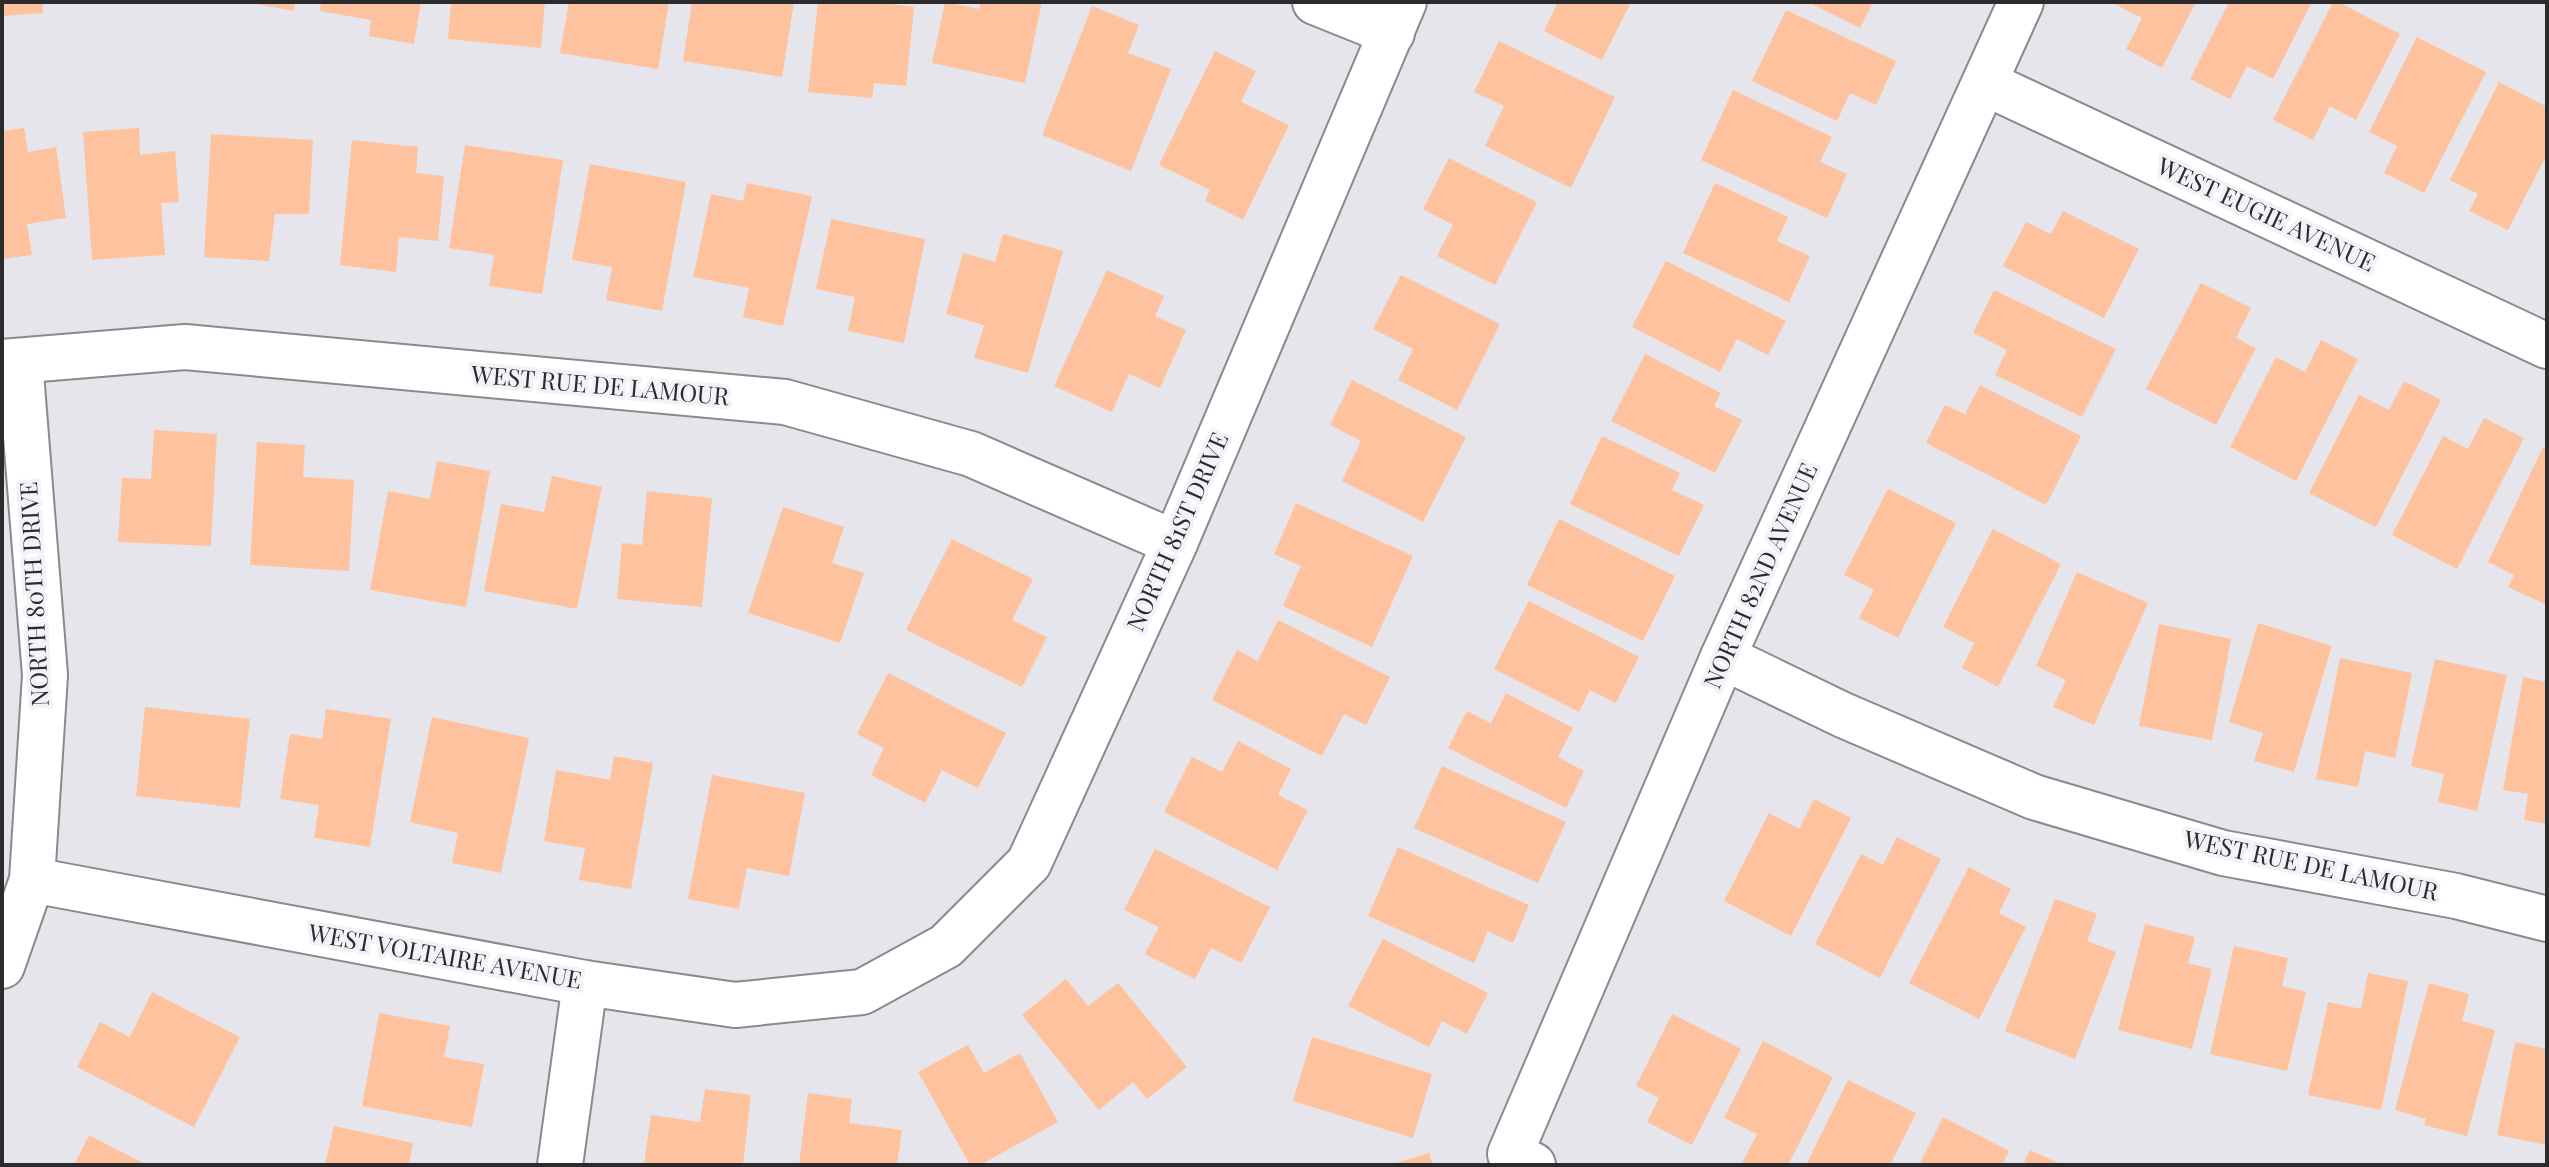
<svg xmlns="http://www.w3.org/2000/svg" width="2549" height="1167" font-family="'Playfair Display',serif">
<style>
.building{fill:#fec39e}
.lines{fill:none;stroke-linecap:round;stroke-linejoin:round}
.minor-casing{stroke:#8a898f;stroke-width:48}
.minor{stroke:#fff;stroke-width:44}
.labels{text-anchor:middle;stroke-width:8;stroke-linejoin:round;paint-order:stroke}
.street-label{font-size:24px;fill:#2b2a2d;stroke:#f4f2f8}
</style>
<rect width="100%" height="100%" fill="#e6e5eb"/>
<g class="building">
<polygon points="2,2 43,2 43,13 2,16"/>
<polygon points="246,2 295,2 294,11"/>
<polygon points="321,2 421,2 414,44 369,36 371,20 320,11"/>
<polygon points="451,2 545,2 541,48 448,39"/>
<polygon points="569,2 669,2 658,69 560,53"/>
<polygon points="692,2 794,2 782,77 683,61"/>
<polygon points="818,2 877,2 914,7 906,86 874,83 872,98 808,92"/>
<polygon points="945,2 979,9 981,2 1042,2 1025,83 932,63"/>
<polygon points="1558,2 1631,2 1602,60 1544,31"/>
<polygon points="1808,2 1873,2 1860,28"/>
<polygon points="2111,2 2196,2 2162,68 2126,49 2142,18"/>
<polygon points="2229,2 2312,2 2273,79 2247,66 2230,99 2190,79"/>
<polygon points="2333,2 2338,2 2400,34 2356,120 2330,106 2313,140 2273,120"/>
<polygon points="1092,6 1139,25 1128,53 1171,69 1131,171 1042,135"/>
<polygon points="1786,10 1896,61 1876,105 1850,93 1837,121 1752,81"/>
<polygon points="2417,37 2486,72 2424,193 2384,173 2397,146 2369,132"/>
<polygon points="1499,41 1615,97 1571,188 1485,146 1504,106 1474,92"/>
<polygon points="1215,51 1256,71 1241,102 1289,125 1243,220 1205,201 1210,190 1159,165"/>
<polygon points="2499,82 2547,107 2547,154 2508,230 2469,211 2478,194 2450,180"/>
<polygon points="1733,90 1832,137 1820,162 1847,174 1827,218 1701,160"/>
<polygon points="24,128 28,152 56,147 66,218 27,224 32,255 2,259 2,131"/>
<polygon points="139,128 140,155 175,151 179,202 161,203 165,255 92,260 83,132"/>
<polygon points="211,134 313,140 309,214 275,214 269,261 204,257"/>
<polygon points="352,140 418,147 416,173 444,176 438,241 399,237 396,272 340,265"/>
<polygon points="465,145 563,160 542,294 489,286 494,255 449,248"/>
<polygon points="1449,158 1537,202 1495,285 1437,256 1453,225 1423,209"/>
<polygon points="590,164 686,182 662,311 606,300 612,267 572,260"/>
<polygon points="747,183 812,196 783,326 743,317 749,288 693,277 711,194 743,201"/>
<polygon points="1715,183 1788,217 1777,241 1810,256 1789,302 1683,253"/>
<polygon points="2063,211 2139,249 2104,318 2003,266 2026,222 2051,234"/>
<polygon points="831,219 925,239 904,343 848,331 855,297 816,289"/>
<polygon points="1003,234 1063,251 1028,373 974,358 984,325 946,314 963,253 995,262"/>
<polygon points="1666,261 1786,321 1768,355 1737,339 1720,372 1632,327"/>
<polygon points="1107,270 1164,296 1155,316 1186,330 1160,388 1129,374 1112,412 1054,386"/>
<polygon points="1401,275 1500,324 1457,410 1398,380 1413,349 1373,329"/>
<polygon points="2201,283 2251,308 2236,338 2256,348 2216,425 2146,389"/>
<polygon points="1994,290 2116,349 2082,417 1995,375 2007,350 1973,333"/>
<polygon points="2321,340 2358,359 2296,481 2230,447 2276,357 2305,372"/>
<polygon points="1645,354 1721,393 1714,406 1742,420 1715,473 1611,421"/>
<polygon points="1352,380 1466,437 1423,522 1342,481 1361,441 1330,425"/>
<polygon points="2404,381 2441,400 2376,527 2309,493 2359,395 2389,410"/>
<polygon points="1980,385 2081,436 2046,505 1926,443 1945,405 1965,414"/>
<polygon points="2484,418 2524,438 2457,569 2392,535 2443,436 2468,449"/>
<polygon points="154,430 217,434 211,546 118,542 122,478 151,479"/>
<polygon points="1602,436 1680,473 1672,490 1704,505 1679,556 1570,504"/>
<polygon points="257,442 305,445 303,477 354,480 349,571 250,565"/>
<polygon points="2543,447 2547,449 2547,605 2508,587 2514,575 2488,562"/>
<polygon points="437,461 490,471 466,607 370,590 388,491 430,499"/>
<polygon points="552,476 602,487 577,609 484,591 501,504 544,512"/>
<polygon points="1888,489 1956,523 1898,638 1859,618 1874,590 1844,575"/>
<polygon points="647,491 712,498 702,607 617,599 622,543 642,545"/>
<polygon points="1296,503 1413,556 1372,647 1283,606 1301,566 1274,554"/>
<polygon points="783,507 844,527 832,563 864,573 840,643 748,613"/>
<polygon points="1559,519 1675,576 1643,641 1527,585"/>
<polygon points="1993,529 2061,564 1998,687 1962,668 1974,643 1943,627"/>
<polygon points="952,539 1033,579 1012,620 1047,637 1022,687 906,630"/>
<polygon points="2077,572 2148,603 2094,725 2053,707 2066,680 2036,666"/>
<polygon points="1529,601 1639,657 1616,703 1590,690 1579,712 1494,669"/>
<polygon points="1278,620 1390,677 1366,725 1344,714 1322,756 1212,700 1237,650 1258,661"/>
<polygon points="2258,623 2332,646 2294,772 2254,761 2263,733 2229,722"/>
<polygon points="2159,624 2231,639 2212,740 2139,726"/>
<polygon points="2340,658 2412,673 2395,758 2365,751 2358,787 2316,779"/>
<polygon points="2435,659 2507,675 2477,811 2438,802 2444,774 2411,766"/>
<polygon points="888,673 1006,733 978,788 942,770 925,803 871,775 884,748 857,734"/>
<polygon points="2523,677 2547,682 2547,824 2524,820 2528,794 2503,790"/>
<polygon points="1506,693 1573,728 1558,757 1584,771 1566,808 1448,748 1467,711 1491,723"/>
<polygon points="145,707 250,719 240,808 136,796"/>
<polygon points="326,709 391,719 370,847 314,838 319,805 280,799 290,734 322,739"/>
<polygon points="432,717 529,738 501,873 452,863 458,833 410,822"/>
<polygon points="1238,741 1291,769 1278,795 1308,810 1277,870 1164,812 1192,757 1222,772"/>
<polygon points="614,756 653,763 631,889 579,880 585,848 544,841 556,770 610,780"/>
<polygon points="1442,766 1566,822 1538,883 1414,828"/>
<polygon points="712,775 805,793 789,876 747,868 739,909 688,899"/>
<polygon points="1814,799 1851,818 1791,936 1724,901 1769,813 1799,829"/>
<polygon points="1897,837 1941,859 1880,978 1815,944 1861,854 1883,865"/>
<polygon points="1398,847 1529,905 1513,943 1488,931 1474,963 1368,916"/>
<polygon points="1155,849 1270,907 1241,963 1211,948 1195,979 1145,954 1159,927 1124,910"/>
<polygon points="1969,867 2011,889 1999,913 2026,927 1979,1019 1909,983"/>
<polygon points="2055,899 2097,914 2087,941 2116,952 2075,1059 2005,1031"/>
<polygon points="2145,924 2195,937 2188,963 2212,969 2192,1049 2118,1030"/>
<polygon points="1383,939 1488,993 1467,1034 1442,1021 1429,1047 1348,1006"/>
<polygon points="2234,946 2288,958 2282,986 2306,992 2287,1071 2210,1054"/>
<polygon points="2368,973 2408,981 2381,1110 2308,1095 2328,1002 2361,1009"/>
<polygon points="1066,979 1088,1006 1118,983 1187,1067 1147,1099 1133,1082 1099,1110 1022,1015"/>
<polygon points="2429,983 2469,994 2462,1021 2495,1030 2467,1136 2424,1125 2426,1119 2395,1110"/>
<polygon points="152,992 240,1037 194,1127 77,1067 100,1022 130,1037"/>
<polygon points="379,1013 450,1026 444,1057 484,1064 472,1127 362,1106"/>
<polygon points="1672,1014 1741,1049 1692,1145 1647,1122 1659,1098 1636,1086"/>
<polygon points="1312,1037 1432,1074 1413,1138 1293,1101"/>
<polygon points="1763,1041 1833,1077 1788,1165 1741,1165 1757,1134 1724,1118"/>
<polygon points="2515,1042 2547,1049 2547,1145 2497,1135"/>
<polygon points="968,1045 984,1073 1020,1053 1058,1122 980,1165 970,1165 918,1072"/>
<polygon points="1848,1080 1916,1113 1890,1165 1806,1165"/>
<polygon points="705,1089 751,1095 743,1165 644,1165 651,1115 700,1122"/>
<polygon points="808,1093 852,1099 849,1123 902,1130 897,1165 799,1165"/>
<polygon points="1943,1117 2009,1151 2002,1165 1919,1165"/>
<polygon points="334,1126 413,1143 409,1165 325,1165"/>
<polygon points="89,1135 147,1165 74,1165"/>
<polygon points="2030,1150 2063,1165 2023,1165"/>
<polygon points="1429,1153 1433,1165 1393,1165 1393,1164"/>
</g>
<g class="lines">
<defs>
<g id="minor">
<polyline points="1315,2 1392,33"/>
<polyline points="1985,83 2547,346"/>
<polyline points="2,362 185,347 785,402 971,454 1175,543"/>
<polyline points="1723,657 1843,715 2034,797 2223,853 2456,896 2547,919"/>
<polyline points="32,880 585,983 735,1005 862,992 946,946 1029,863 1175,543 1404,2"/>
<polyline points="2,966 32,880 45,675 20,361"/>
<polyline points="560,1165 585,983"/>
<polyline points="1533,1165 1510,1154 1723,657 2021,2"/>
</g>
</defs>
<use href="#minor" class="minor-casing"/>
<use href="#minor" class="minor"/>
</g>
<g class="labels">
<g class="street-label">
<text transform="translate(2266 215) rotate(25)" y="8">WEST EUGIE AVENUE</text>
<text transform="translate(600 386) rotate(5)" y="8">WEST RUE DE LAMOUR</text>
<text transform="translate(1178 532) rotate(-66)" y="8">NORTH 81ST DRIVE</text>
<text transform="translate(1761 576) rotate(-66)" y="8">NORTH 82ND AVENUE</text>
<text transform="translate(35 594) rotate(-93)" y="8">NORTH 80TH DRIVE</text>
<text transform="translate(2311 866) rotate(12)" y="8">WEST RUE DE LAMOUR</text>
<text transform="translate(445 957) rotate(10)" y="8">WEST VOLTAIRE AVENUE</text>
</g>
</g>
<rect width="2549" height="1167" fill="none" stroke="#2b2a2d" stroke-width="8"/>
</svg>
